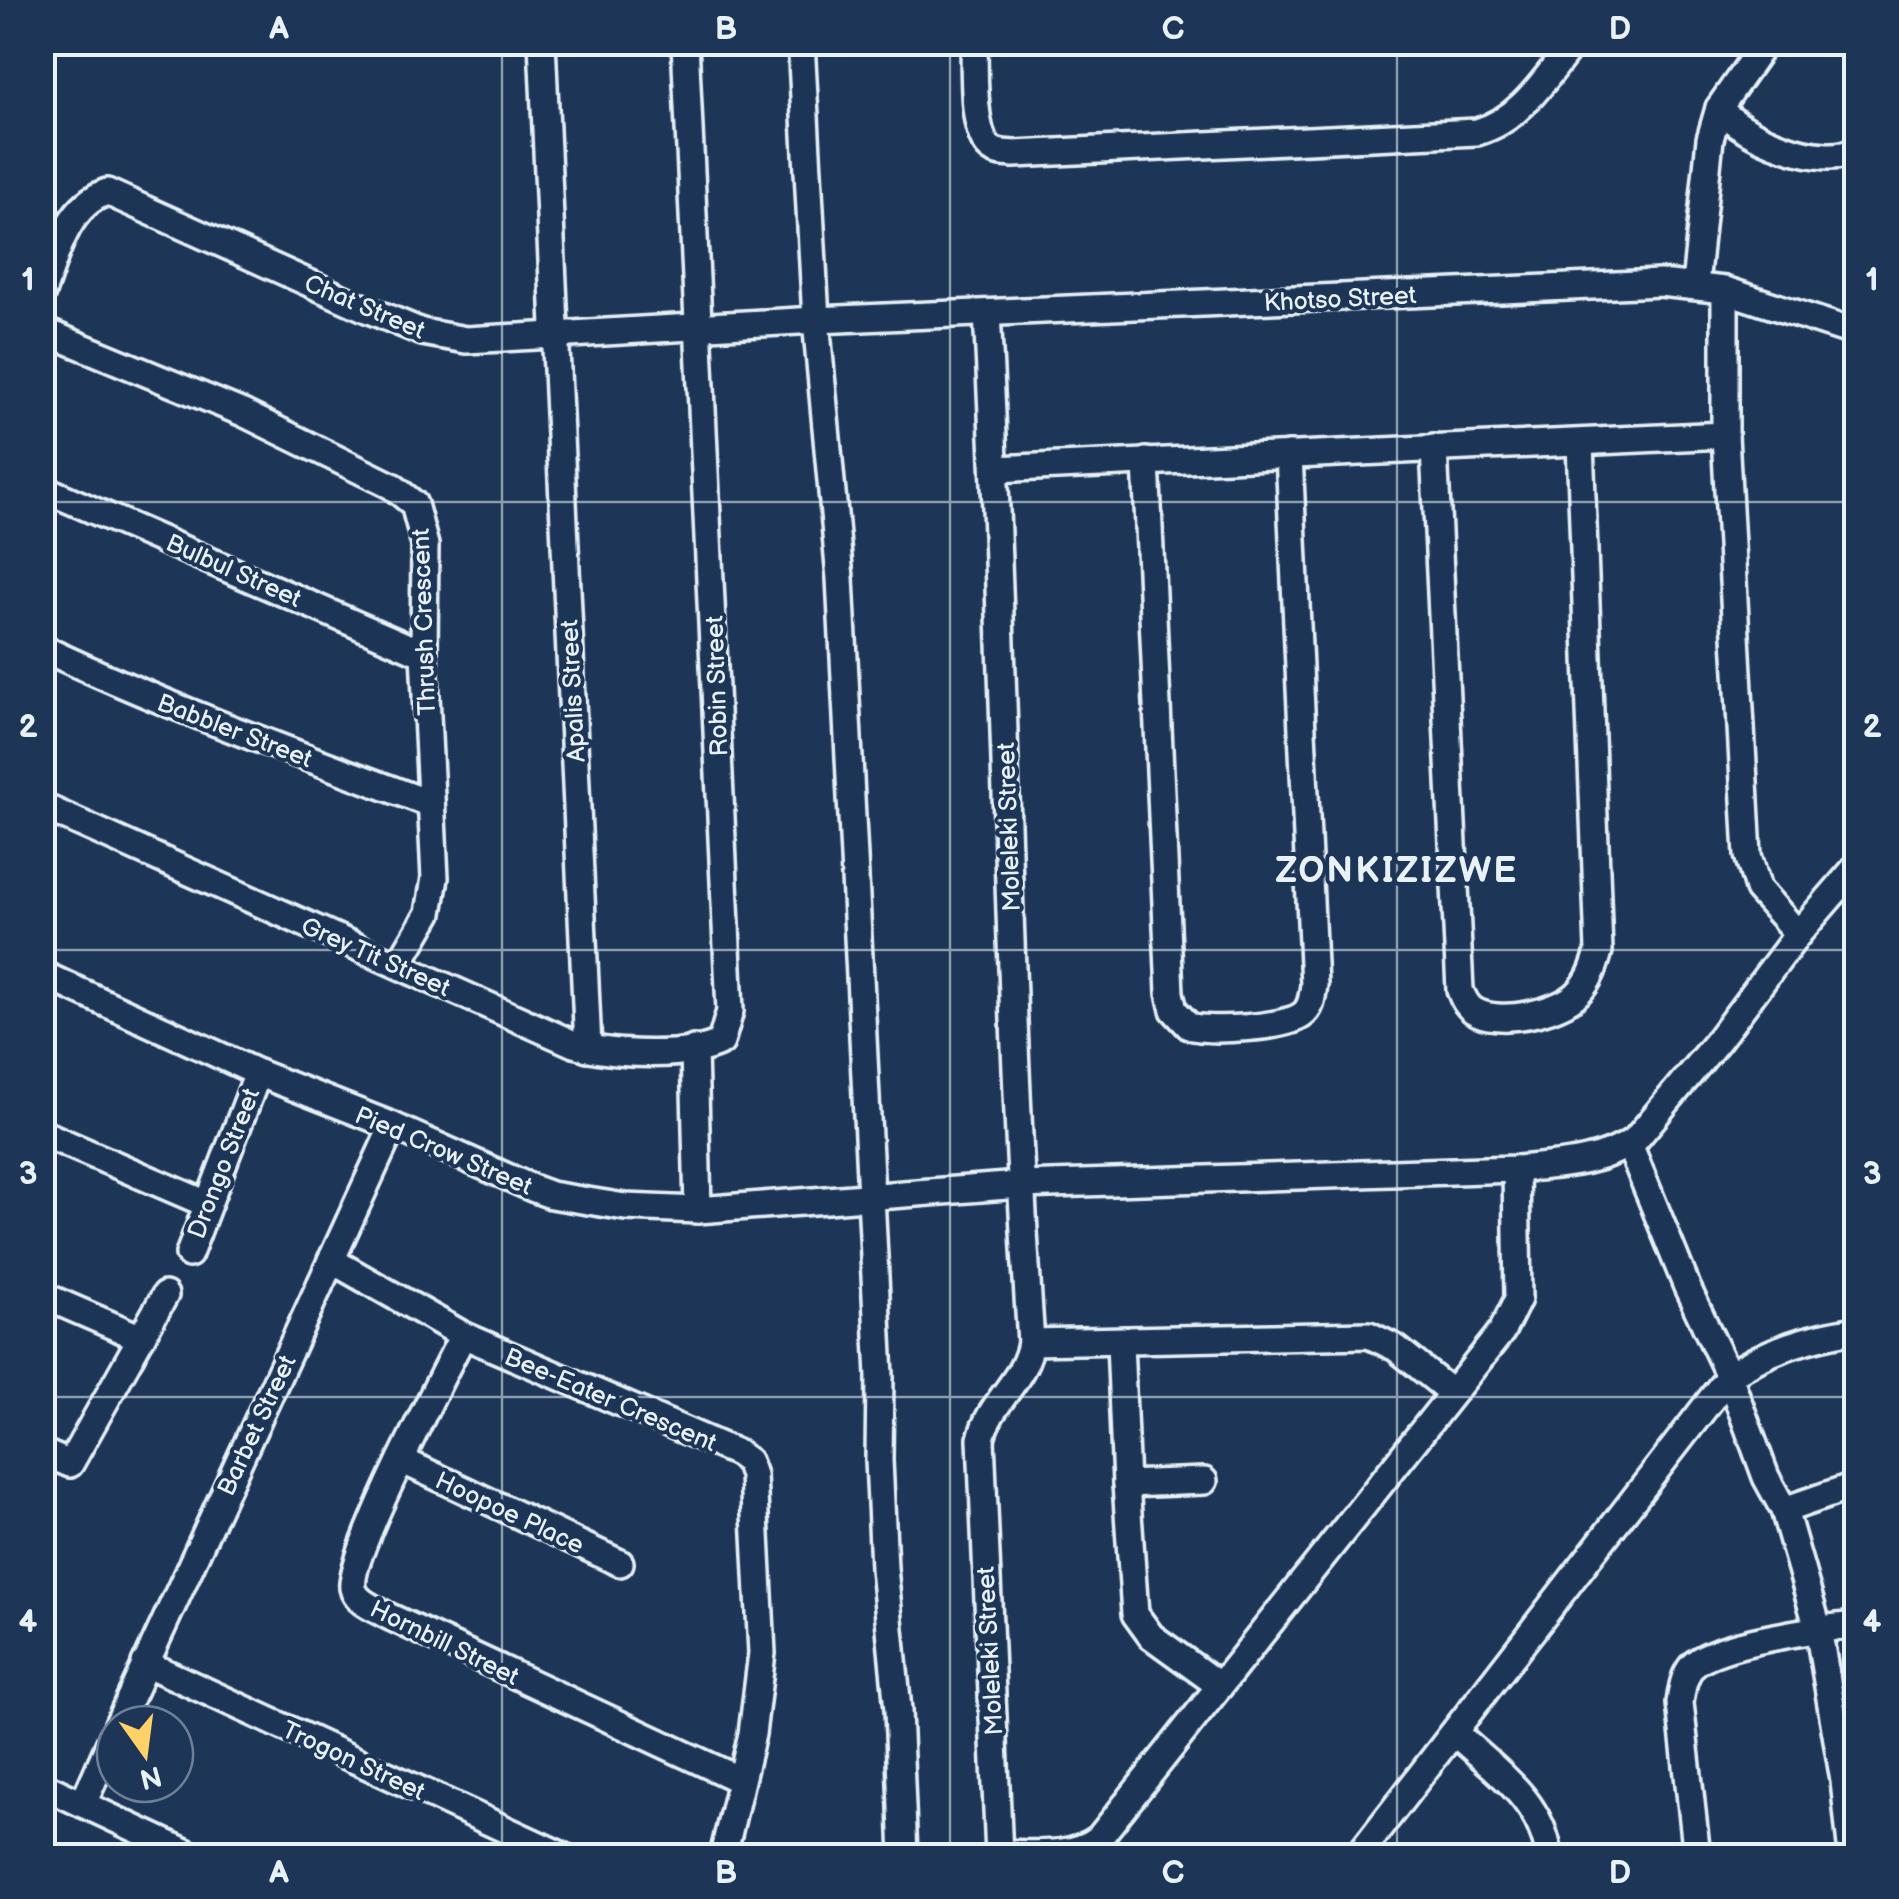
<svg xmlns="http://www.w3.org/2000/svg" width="1899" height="1899" font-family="'Balsamiq Sans',sans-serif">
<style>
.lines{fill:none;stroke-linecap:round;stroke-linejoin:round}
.minor-casing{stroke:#e8f1f8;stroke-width:32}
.minor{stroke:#1d3557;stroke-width:25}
.grid{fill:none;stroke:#e8f1f8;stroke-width:2.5;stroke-opacity:0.55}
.labels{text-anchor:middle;stroke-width:8;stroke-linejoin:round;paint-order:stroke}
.street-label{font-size:25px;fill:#e8f1f8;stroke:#1d3557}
.district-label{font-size:35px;font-weight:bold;letter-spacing:2.5px;fill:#e8f1f8;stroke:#1d3557}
.neatline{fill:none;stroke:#e8f1f8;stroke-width:4}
.grid-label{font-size:32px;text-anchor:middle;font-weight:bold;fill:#e8f1f8}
</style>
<rect width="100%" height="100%" fill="#1d3557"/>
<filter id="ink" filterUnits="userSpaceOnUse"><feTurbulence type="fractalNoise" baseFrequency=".01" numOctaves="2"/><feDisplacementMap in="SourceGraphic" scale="20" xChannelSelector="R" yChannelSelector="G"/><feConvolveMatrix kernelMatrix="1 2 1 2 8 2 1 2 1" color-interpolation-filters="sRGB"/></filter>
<g filter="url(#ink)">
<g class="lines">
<defs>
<g id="minor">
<polyline points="542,42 588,1048"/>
<polyline points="801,42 816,320 840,578 880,1376 879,1460 884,1568 898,1710 904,1856"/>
<path d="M974,42c1,25 -3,90 16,106 7,6 15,5 24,6l463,-22c44,-12 69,-55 97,-90"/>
<path d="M1719,108c23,28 104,62 137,42"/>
<polyline points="1695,285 1710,139 1719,108 1765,42"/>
<polyline points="1725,290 1725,435 1748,855 1758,889 1798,934"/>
<path d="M42,293c13,-36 24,-87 65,-101l262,118 53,22 44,8 350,-20 844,-37 65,7 131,43"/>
<path d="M987,313c19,343 20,687 44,1029 -5,38 -42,60 -50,97l18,417"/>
<polyline points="42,330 243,413 392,486 414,504 425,545 424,654 435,878 429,913 399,964"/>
<path d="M1434,448l26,542c3,8 6,15 13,20 24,16 86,3 105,-17 12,-12 17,-27 21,-42l-19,-508"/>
<path d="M1146,461l24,532 4,17 15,16c20,6 97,2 113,-11 10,-7 10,-19 12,-30l-25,-530"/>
<polyline points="995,469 1725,435"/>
<polyline points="42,488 424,654"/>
<path d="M42,648c127,60 258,107 389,156"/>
<path d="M42,806l532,238c36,11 114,15 147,-2l9,-31 -45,-969"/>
<path d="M42,974l216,99 135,53 139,62 19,7 74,12 73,3 322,-25 496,-16c40,-4 86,-5 120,-30l83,-100 79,-105 58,-67"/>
<polyline points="694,1049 698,1210"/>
<polyline points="42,1133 207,1204"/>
<polyline points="1629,1144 1687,1287 1729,1376 1766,1477 1784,1510 1818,1628 1844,1781 1852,1856"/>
<polyline points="189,1254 258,1073"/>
<polyline points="331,1260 463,1335 737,1453 748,1461 753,1475 762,1653 752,1734 723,1856"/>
<polyline points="42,1295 141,1338"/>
<path d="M463,1335c-19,38 -116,223 -110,253 3,15 23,21 35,28l352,164"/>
<polyline points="1031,1342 1369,1335 1396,1348 1451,1392"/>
<polyline points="1120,1342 1126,1484 1135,1614 1151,1636 1220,1686"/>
<polyline points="42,1452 70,1464 165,1295"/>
<polyline points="401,1460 620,1563"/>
<polyline points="1126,1484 1204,1481"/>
<polyline points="1784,1510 1856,1485"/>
<polyline points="145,1663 563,1856"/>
<polyline points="118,1724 393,1126"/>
<path d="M1455,1733c39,36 87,67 94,123"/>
<polyline points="42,1785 194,1856"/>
<polyline points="83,1804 115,1731"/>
<path d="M998,1853c33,0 74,6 101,-15l403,-507 16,-32 -2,-130"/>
<path d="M1358,1856l371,-480c40,-27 80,-39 127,-46"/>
<path d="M1697,1856l-17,-153c2,-13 3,-26 12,-37 20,-23 132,-38 164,-41"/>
</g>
</defs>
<use href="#minor" class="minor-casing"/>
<use href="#minor" class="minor"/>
</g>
</g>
<path class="grid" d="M502,42v1814M950,42v1814M1397,42v1814M42,502h1814M42,950h1814M42,1397h1814"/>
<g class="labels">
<g class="street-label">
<text transform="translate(1340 298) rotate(-3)" y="9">Khotso Street</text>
<text transform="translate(365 306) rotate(23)" y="9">Chat Street</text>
<text transform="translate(234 570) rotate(24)" y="9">Bulbul Street</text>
<text transform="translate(423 622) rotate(-92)" y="9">Thrush Crescent</text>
<text transform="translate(716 686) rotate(-92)" y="9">Robin Street</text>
<text transform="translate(572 691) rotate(-93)" y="9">Apalis Street</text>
<text transform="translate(235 730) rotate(21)" y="9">Babbler Street</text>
<text transform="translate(1008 827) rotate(-92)" y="9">Moleleki Street</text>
<text transform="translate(376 956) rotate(24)" y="9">Grey Tit Street</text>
<text transform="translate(444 1150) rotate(23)" y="9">Pied Crow Street</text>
<text transform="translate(223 1163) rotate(-69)" y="9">Drongo Street</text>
<text transform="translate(611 1399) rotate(23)" y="9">Bee-Eater Crescent</text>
<text transform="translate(256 1425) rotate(-65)" y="9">Barbet Street</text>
<text transform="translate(510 1512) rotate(25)" y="9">Hoopoe Place</text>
<text transform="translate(445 1642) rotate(26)" y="9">Hornbill Street</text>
<text transform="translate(989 1651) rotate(-93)" y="9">Moleleki Street</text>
<text transform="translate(354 1760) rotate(25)" y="9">Trogon Street</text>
</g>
<g class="district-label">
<text x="1397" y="882">ZONKIZIZWE</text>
</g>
</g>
<rect width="1899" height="1899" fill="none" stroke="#1d3557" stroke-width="110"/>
<g transform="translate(145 1754) rotate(166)"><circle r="48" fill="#1d3557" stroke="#6e8097" stroke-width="2.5"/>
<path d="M0-8L18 38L0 25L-18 38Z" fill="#ffd166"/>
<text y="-15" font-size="28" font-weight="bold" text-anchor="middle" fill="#e8f1f8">N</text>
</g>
<rect x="55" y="55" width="1789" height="1789" class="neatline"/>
<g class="grid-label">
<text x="279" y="39">A</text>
<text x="726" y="39">B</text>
<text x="1173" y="39">C</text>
<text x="1620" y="39">D</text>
<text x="28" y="290">1</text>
<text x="1872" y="290">1</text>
<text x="28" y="737">2</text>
<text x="1872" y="737">2</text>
<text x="28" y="1184">3</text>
<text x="1872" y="1184">3</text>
<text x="28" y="1632">4</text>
<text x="1872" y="1632">4</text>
<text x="279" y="1883">A</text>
<text x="726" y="1883">B</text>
<text x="1173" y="1883">C</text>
<text x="1620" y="1883">D</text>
</g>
</svg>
